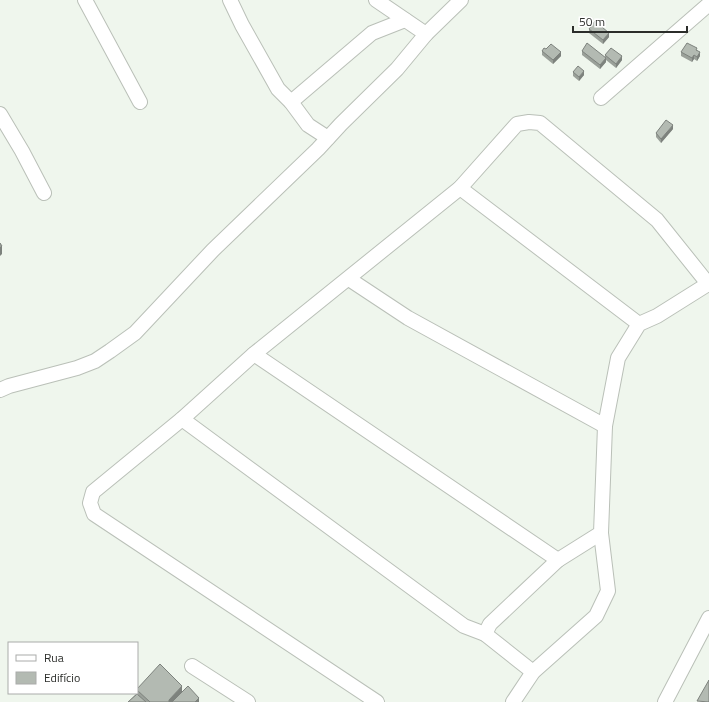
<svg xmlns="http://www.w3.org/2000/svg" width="709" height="702" font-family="'Titillium Web',sans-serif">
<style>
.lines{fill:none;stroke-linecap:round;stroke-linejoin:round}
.minor-casing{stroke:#bac0b8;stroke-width:16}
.minor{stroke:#fff;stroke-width:14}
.wall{fill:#9aa099}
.shaded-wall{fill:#7d827d}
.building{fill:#b3bab2;stroke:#7d827d}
</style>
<rect width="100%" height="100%" fill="#eff6ed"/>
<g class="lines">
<defs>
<g id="minor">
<polyline points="85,0 140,102"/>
<polyline points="230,0 242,25 278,89 291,102 308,125 328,138"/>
<polyline points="376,0 426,34"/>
<polyline points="601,98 709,4"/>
<polyline points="291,102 372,33 405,20"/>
<polyline points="0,114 22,151 44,193"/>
<polyline points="460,188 639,324"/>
<polyline points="349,279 408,318 605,426"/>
<polyline points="254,354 558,560"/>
<polyline points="0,390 9,386 77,368 95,361 110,351 135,333 213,250 318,149 341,124 397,69 426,34 461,0"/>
<polyline points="182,419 464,626 485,634 490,624 558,560 601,533 605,426 618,358 639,324 657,316 708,284"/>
<polyline points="485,634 533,672"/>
<polyline points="192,666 248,702"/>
<polyline points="377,702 94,514 90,503 93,492 182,419 254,354 460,188 517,124 529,122 540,123 657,220 709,285"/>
<polyline points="513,702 533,672 596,616 608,591 601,533"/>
<polyline points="665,702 709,618"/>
</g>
</defs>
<use href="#minor" class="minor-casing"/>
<use href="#minor" class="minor"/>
</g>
<g class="wall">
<polygon points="589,29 609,37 603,44 589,33"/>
<polygon points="546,49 561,56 553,64 542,55 542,51"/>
<polygon points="697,50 700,56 697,61 694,59 692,62 681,56 681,52"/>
<polygon points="582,51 605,57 605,55 622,60 616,68 606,60 606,62 600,69 582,55"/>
<polygon points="573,72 584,75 579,81 573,76"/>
<polygon points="673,129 661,143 656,137 656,133"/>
<polygon points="137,689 182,692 199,702 128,702 137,693"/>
</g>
<g class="shaded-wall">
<polygon points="609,33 609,37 603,44 603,40"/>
<polygon points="561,52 561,56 553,64 553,60"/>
<polygon points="700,52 700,56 697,61 697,57"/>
<polygon points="694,55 694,59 692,62 692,58"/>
<polygon points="622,56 622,60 616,68 616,64"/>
<polygon points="606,58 606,62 600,69 600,65"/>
<polygon points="584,71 584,75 579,81 579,77"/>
<polygon points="673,125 673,129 661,143 661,139"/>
<polygon points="2,246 2,254 0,256 0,248"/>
<polygon points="182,686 182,698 179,702 169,702 169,700"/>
<polygon points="199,698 199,702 195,702"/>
</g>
<g class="building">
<polygon points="595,21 609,33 603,40 589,29"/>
<polygon points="587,43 606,58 600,65 582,51"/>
<polygon points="687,43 697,48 696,50 700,52 697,57 694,55 692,58 681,52"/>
<polygon points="551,44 561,52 553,60 542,51 544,48 546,49"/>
<polygon points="611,48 622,56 616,64 605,55"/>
<polygon points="578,66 584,71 579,77 573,72"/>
<polygon points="666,120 673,125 661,139 656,133"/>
<polygon points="0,243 2,246 0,248"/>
<polygon points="160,664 182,686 169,700 169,702 150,702 137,690 137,689"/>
<polygon points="709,680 709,702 697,701"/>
<polygon points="188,686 199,698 195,702 172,702"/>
<polygon points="137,694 146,702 128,702"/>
</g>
<rect x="8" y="642" width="130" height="52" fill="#ffffff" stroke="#aaabaa"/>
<rect x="16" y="655" width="20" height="6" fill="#ffffff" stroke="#aaabaa"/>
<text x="44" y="662" font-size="12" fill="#2b2d2a">Rua</text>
<rect x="16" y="672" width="20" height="12" fill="#b3bab2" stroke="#aaabaa"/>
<text x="44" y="682" font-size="12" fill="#2b2d2a">Edifício</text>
<path d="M573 26v6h114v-6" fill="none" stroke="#2b2d2a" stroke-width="2"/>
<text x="579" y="26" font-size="12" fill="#2b2d2a" stroke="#ffffff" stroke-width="3" paint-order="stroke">50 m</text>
</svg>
